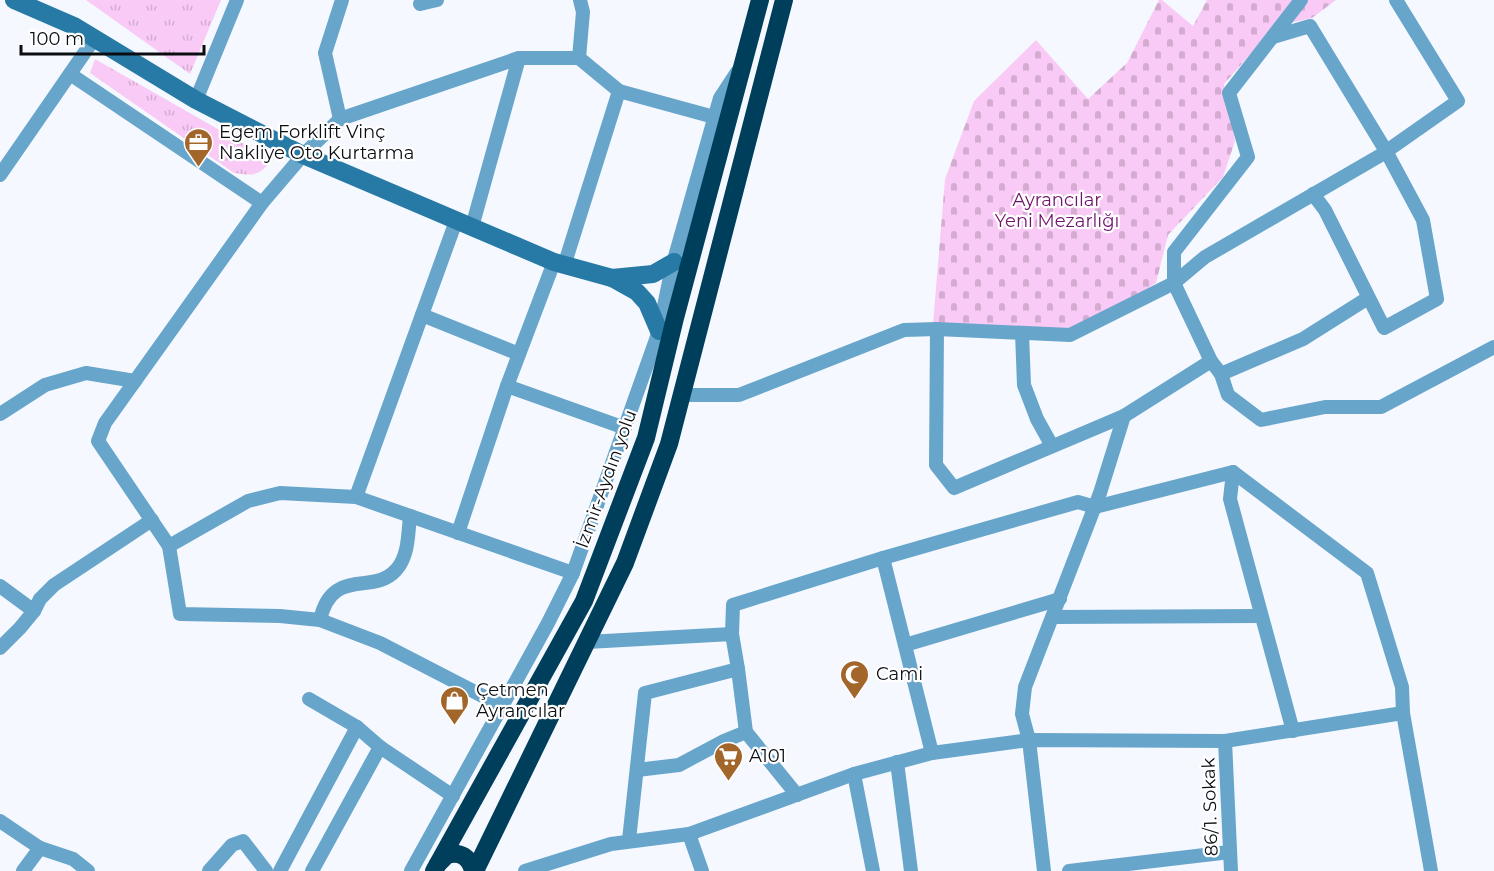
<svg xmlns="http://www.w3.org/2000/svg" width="1494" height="871" font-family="Montserrat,sans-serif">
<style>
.cemetery{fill:url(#cemetery-stones)}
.park{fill:url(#park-tufts)}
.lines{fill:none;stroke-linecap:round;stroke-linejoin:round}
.street{stroke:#67a5cb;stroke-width:14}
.secondary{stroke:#267aa5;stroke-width:18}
.highway{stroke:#003f5b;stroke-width:18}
.labels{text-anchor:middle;stroke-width:4.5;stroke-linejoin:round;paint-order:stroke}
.poi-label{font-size:18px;fill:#0a0d12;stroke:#fff;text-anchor:start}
.park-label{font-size:18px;fill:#6f146d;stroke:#fff}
.street-label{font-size:18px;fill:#0a0d12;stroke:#fff}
</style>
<defs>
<pattern id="cemetery-stones" width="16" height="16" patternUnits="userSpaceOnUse" patternTransform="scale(1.5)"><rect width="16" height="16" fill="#f9caf5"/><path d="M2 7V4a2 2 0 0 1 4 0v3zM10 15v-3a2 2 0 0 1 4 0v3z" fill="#d4acd1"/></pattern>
<pattern id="park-tufts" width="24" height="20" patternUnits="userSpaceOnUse" patternTransform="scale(1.5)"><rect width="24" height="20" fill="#f9caf5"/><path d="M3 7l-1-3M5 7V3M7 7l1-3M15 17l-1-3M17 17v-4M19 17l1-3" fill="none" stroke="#d4acd1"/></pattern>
</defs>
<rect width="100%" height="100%" fill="#f6f8ff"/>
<path class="cemetery" d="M1159,0h3l31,26 14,-26h129l-24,18 -37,8 -51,58 11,57 -12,36 -55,58 -12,48c-20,13 -41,30 -63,39 -40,17 -116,5 -160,2l12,-145 29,-78 62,-61 52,59 39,-36z"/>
<g class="park">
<polygon points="86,0 221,0 190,74"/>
<path d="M95,59l177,101c-13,16 -19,16 -38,13l-144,-100z"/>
</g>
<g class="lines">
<g class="street">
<polyline points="1301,0 1229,93 1248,157 1174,252 1174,283 1211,361 1221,374 1303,339 1368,298"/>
<polyline points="420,4 437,0"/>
<polyline points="1273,37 1310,26 1386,151 1423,220 1437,299 1384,328 1325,210 1313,194"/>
<polyline points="579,58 619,91 714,117"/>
<polyline points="70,74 262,203"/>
<polyline points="196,100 237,0"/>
<polyline points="340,119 325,53 342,0"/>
<polyline points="0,175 94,39"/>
<polyline points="472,227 519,58"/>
<polyline points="564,266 619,91"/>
<polyline points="422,315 519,354"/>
<polyline points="937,329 936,465 954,488 1124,416 1211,361"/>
<polyline points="1022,333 1024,385 1037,419 1052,446"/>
<polyline points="1221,374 1228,395 1261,420 1325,407 1381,407 1494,347"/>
<polyline points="507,386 625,428"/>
<polyline points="683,395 739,395 904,330 937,329 1070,335 1174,283 1205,257 1381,155 1458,101 1396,0"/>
<polyline points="0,414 45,385 86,373 135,381"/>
<polyline points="1233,472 1230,499 1293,731"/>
<polyline points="356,497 456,221"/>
<polyline points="458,533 507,386 554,262"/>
<polyline points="169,546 98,441 105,423 262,203 303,155 340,119 519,58 579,58 583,12 580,0"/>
<polyline points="883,558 1078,502 1095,507 1233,472 1367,573 1402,687 1403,713 1431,871"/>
<polyline points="0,586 34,611"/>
<polyline points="1053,617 1261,616"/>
<path d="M320,620c12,-54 53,-24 76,-50 13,-14 12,-37 14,-54"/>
<polyline points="732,634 733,605 883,558 932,753"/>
<polyline points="587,642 732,634 738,669 645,693 629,840"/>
<polyline points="905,645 1060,599"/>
<polyline points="0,648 20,628 34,611 40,599 54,585 152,520"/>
<polyline points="738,669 746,732 797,795"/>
<polyline points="309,699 357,727"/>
<polyline points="502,706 380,643 320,620 280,616 180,614 169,546 248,501 280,493 356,497 573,573"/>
<polyline points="1225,741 1231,871"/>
<polyline points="897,762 911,871"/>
<polyline points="637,770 679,765 724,741 746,732"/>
<polyline points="854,774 873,871"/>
<polyline points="0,821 40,848 73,859 88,871"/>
<polyline points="689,834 702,871"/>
<polyline points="23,871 40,848"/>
<polyline points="209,871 232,845 243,841 266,871"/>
<polyline points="280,871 357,727 380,747 453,796"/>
<polyline points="312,871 380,747"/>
<polyline points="411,871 548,623 573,573 659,331 672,267 720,98 737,72"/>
<polyline points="525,871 611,844 689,834 854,774 932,753 1029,740 1225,741 1403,713"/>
<polyline points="1044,871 1029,740 1022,714 1025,687 1100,493 1124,416"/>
<polyline points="1069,871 1230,852"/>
</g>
<g class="secondary">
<polyline points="14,0 74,26 196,100 303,155 554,262 612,278 637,292 647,303 659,331"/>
<polyline points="612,278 653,274 674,262"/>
</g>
<g class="highway">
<path d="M438,864l9,-9c13,-4 23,2 26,16"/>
<polyline points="434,871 584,601 646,438 675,318 760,0"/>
<polyline points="475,871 625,563 669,444 784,0"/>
</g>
</g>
<defs>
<symbol id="office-pin" viewBox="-11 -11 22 30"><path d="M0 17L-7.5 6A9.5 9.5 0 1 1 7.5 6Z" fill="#a3662a" stroke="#fff"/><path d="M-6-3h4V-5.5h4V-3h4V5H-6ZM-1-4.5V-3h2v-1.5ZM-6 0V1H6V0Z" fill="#fff"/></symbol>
<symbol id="mosque-pin" viewBox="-11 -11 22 30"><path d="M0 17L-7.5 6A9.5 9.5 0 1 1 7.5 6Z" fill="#a3662a" stroke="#fff"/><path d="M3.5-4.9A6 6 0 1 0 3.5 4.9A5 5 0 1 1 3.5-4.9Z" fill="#fff"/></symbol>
<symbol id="shop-pin" viewBox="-11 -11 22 30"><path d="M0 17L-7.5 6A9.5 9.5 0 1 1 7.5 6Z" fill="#a3662a" stroke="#fff"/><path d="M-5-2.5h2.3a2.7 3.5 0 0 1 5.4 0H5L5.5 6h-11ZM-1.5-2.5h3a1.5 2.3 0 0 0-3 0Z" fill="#fff"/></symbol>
<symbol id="supermarket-pin" viewBox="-11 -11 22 30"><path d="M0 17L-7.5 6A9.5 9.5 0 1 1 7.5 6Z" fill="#a3662a" stroke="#fff"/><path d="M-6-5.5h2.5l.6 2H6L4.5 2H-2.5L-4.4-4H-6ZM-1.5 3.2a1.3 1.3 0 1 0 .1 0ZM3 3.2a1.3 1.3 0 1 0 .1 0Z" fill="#fff"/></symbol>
</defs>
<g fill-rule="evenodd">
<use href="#office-pin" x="182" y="126" width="33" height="45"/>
<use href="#mosque-pin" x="838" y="658" width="33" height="45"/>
<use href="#shop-pin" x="438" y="684" width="33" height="45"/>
<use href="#supermarket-pin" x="712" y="740" width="33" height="45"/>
</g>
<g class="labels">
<g class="poi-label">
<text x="219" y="138">Egem Forklift Vinç<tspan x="219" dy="21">Nakliye Oto Kurtarma</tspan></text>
<text x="876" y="680">Cami</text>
<text x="476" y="696">Çetmen<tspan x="476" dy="21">Ayrancılar</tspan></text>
<text x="749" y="762">A101</text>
</g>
<g class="park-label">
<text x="1057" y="206">Ayrancılar<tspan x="1057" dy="21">Yeni Mezarlığı</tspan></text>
</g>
<g class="street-label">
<text transform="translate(606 479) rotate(-70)" y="6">İzmir-Aydın yolu</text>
<text transform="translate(1210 807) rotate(-92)" y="6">86/1. Sokak</text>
</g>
</g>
<path d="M21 45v9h183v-9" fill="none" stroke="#0a0d12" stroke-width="3"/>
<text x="30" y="45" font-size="18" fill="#0a0d12" stroke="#ffffff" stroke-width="4.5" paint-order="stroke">100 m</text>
</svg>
